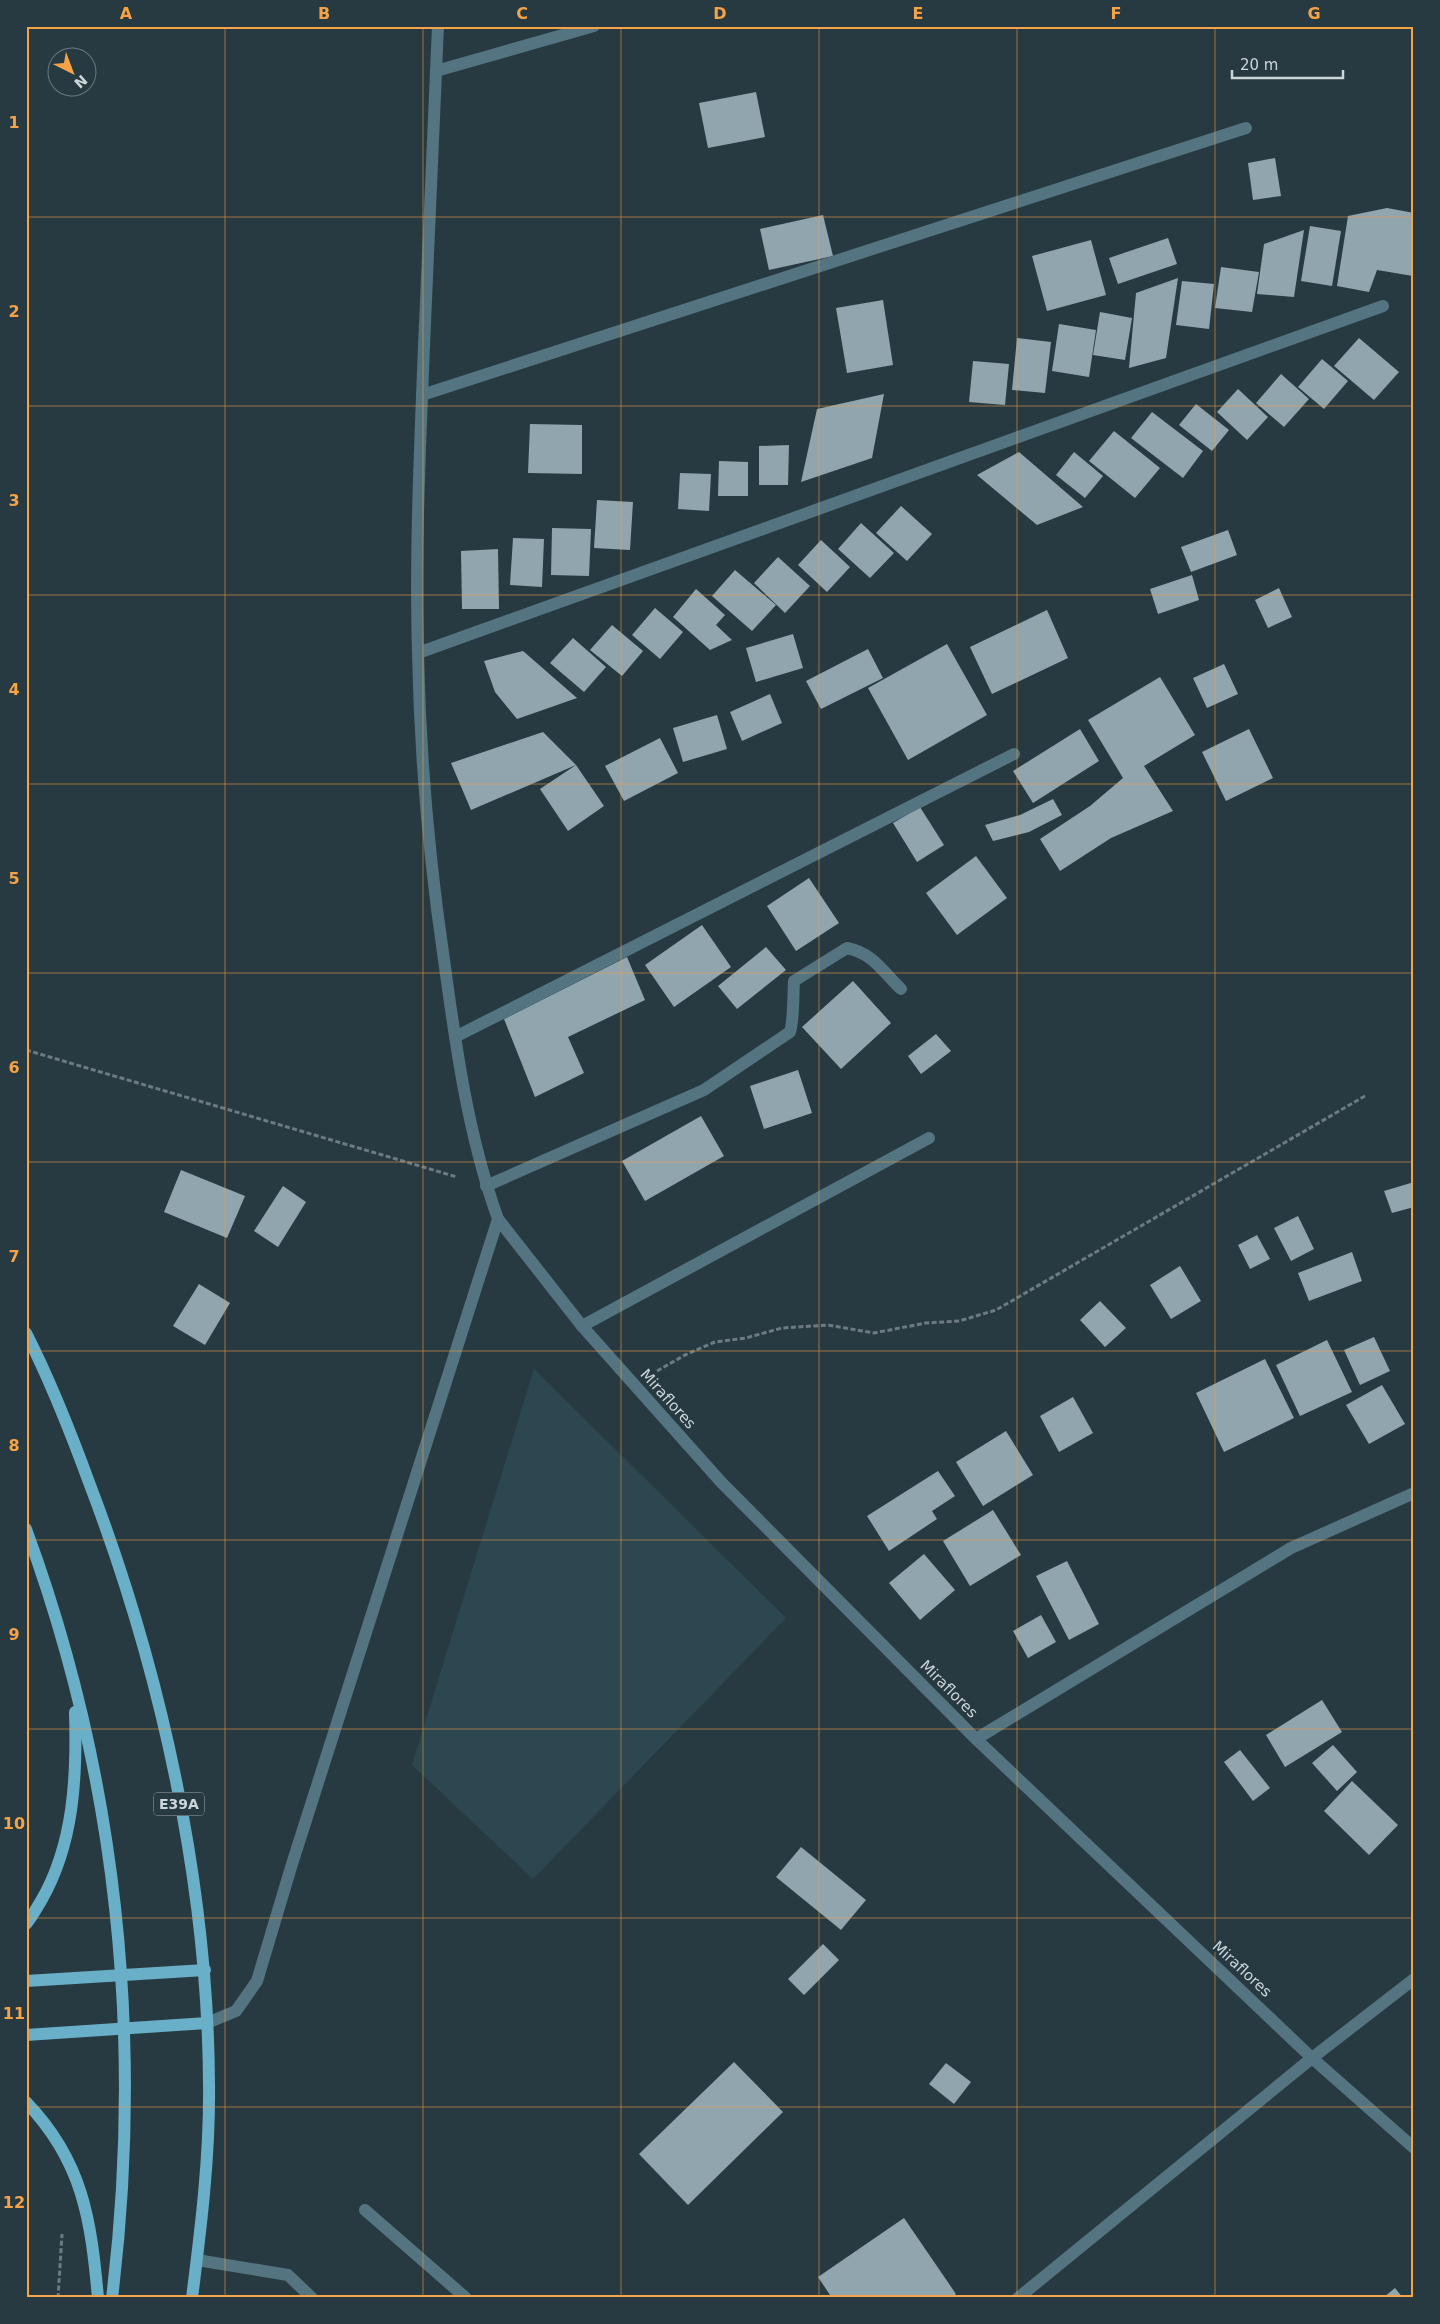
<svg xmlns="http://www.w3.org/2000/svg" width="1440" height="2324" font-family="'DejaVu Sans',sans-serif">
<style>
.built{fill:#2d4750}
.building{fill:#90a5ad}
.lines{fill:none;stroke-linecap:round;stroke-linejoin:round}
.path{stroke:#6c7b80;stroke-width:3;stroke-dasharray:5 2.5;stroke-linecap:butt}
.minor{stroke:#537480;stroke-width:12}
.major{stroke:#68afc7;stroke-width:12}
.grid{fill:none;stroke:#f6a247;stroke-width:1;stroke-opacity:0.55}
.labels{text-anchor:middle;stroke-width:5;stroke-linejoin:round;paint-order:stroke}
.shield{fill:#283a41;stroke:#9aa7ac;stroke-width:1}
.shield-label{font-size:14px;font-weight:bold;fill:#cbd6da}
.street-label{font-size:15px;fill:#cbd6da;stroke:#283a41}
.neatline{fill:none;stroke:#f6a247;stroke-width:2}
.grid-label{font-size:16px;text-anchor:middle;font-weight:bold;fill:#f6a247}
</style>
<rect width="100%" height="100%" fill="#283a41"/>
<polygon class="built" points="534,1369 786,1618 533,1879 412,1765"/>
<g class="building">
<polygon points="756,92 765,137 708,148 699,103"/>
<polygon points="1275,158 1281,196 1253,200 1248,163"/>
<polygon points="1387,208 1414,213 1413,276 1377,270 1369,292 1337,286 1348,216"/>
<polygon points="823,215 833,256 769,270 760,229"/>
<polygon points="1310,226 1341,231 1332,286 1301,281"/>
<polygon points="1304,230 1294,297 1257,294 1264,244"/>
<polygon points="1168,238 1177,264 1118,284 1109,258"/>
<polygon points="1091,240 1106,295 1047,311 1032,256"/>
<polygon points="1221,267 1259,272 1252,312 1215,308"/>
<polygon points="1178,278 1166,358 1129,368 1136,293"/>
<polygon points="1182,281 1214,284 1209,329 1176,325"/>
<polygon points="883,300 893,365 847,373 836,308"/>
<polygon points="1100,312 1132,318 1125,360 1093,355"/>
<polygon points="1059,324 1096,330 1089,377 1052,371"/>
<polygon points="1017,338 1051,342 1045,393 1012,390"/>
<polygon points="1359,338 1399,372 1374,400 1334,366"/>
<polygon points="1322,359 1348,381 1324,409 1298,387"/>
<polygon points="973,361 1009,364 1005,405 969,402"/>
<polygon points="1281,374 1309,399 1284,427 1256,403"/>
<polygon points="1238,389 1268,417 1247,440 1217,412"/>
<polygon points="884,394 872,458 801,482 817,409"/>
<polygon points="1196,404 1229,430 1212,451 1179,425"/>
<polygon points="1152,412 1203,451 1183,478 1131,438"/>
<polygon points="530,424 582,425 582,474 528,473"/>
<polygon points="1114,431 1160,468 1135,498 1089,461"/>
<polygon points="789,445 788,485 759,485 759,446"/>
<polygon points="1019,452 1083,507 1037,525 977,475"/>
<polygon points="1074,452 1103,476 1085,498 1056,475"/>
<polygon points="719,461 748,462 748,496 718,496"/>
<polygon points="680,473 711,474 709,511 678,509"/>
<polygon points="597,500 633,502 630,550 594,548"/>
<polygon points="901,506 932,534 907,561 876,533"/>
<polygon points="861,523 894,553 870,578 838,549"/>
<polygon points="552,528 591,529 589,576 551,575"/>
<polygon points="1228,530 1237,555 1191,572 1181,547"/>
<polygon points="513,538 544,539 542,587 510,585"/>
<polygon points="821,540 850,567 827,592 798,565"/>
<polygon points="498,549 499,609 462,609 461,551"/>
<polygon points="778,557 810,586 785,613 754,583"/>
<polygon points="735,570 776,605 752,631 712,596"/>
<polygon points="1192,575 1199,600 1158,614 1150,589"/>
<polygon points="1279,588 1292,617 1268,628 1255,600"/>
<polygon points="696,589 725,615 716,625 732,640 710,650 673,617"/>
<polygon points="655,608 683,632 660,659 632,635"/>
<polygon points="1047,610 1068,658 992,694 970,647"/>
<polygon points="612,625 643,651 622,676 590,650"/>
<polygon points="793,634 803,668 756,682 746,648"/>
<polygon points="573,638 606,667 584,692 550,663"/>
<polygon points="947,644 987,715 908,760 868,688"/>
<polygon points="868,649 883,678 821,709 806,681"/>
<polygon points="523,651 577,698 517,719 495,692 484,661"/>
<polygon points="1224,664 1238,694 1207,708 1193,678"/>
<polygon points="1160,677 1195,735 1144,766 1173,811 1111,838 1060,871 1040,839 1090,806 1123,778 1088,720"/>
<polygon points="770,694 782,723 742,741 730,712"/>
<polygon points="717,715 727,749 683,762 673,728"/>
<polygon points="1080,729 1099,761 1033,803 1013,771"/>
<polygon points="1249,729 1273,778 1226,801 1202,752"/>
<polygon points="543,732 576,765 604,806 568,831 540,789 576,765 471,810 451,763"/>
<polygon points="660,738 678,773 624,801 605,766"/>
<polygon points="1053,799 1062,815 1029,832 993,841 985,825 1020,815"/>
<polygon points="920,807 944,845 917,862 893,823"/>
<polygon points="976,856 1007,898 957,935 926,893"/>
<polygon points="809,878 839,923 796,951 767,906"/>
<polygon points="702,925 731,967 674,1007 645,965"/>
<polygon points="766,947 786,970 737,1009 718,986"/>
<polygon points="627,957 645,1000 568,1037 584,1073 535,1097 504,1019"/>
<polygon points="853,981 891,1023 841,1069 802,1027"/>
<polygon points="936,1034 951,1051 921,1074 908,1056"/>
<polygon points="798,1070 812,1113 764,1129 750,1086"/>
<polygon points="701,1116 724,1156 645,1201 622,1161"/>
<polygon points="181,1170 245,1196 227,1238 164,1212"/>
<polygon points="1414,1182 1414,1207 1392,1213 1384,1191"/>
<polygon points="283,1186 306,1202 278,1247 254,1231"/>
<polygon points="1298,1216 1314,1249 1291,1261 1274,1228"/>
<polygon points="1257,1235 1270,1259 1250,1269 1238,1245"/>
<polygon points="1352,1252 1362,1281 1309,1301 1298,1273"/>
<polygon points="1180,1266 1201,1301 1171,1319 1150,1285"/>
<polygon points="199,1284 230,1303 205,1345 173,1326"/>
<polygon points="1100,1301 1126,1328 1105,1347 1080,1320"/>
<polygon points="1374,1337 1390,1371 1360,1385 1344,1350"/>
<polygon points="1327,1340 1352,1392 1300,1416 1276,1365"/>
<polygon points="1265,1359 1294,1418 1224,1452 1196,1393"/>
<polygon points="1382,1385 1405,1424 1369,1444 1346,1405"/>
<polygon points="1073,1397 1093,1433 1059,1452 1040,1416"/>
<polygon points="1006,1431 1033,1475 983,1506 956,1462"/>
<polygon points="938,1471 955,1496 932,1511 937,1519 889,1551 867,1516"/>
<polygon points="993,1510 1021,1555 970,1586 943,1541"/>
<polygon points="924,1554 955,1590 920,1620 889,1583"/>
<polygon points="1067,1561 1099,1624 1069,1640 1036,1576"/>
<polygon points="1041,1615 1056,1642 1028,1658 1013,1631"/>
<polygon points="1322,1700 1342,1732 1285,1767 1266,1735"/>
<polygon points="1333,1745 1357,1772 1337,1791 1312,1763"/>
<polygon points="1240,1750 1270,1788 1253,1801 1224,1762"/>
<polygon points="1352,1781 1398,1825 1369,1855 1324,1811"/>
<polygon points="801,1847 866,1900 841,1930 776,1877"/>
<polygon points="823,1944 839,1960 804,1995 788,1979"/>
<polygon points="734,2062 783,2112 688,2205 639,2154"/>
<polygon points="946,2063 971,2082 954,2104 929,2084"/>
<polygon points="904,2218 956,2294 951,2298 832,2298 818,2277"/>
<polygon points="1395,2288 1403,2298 1383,2298"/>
</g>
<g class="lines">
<g class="path">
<polyline points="26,1050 457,1177"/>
<polyline points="657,1371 685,1355 715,1342 746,1338 782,1328 828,1325 874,1333 926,1323 959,1321 996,1310 1365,1096"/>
<polyline points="58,2298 62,2234"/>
</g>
<g class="minor">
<polyline points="436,71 594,26"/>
<polyline points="422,395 1246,128"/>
<polyline points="418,653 1383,306"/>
<polyline points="455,1037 1014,754"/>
<path d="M486,1186l218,-96 86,-58c4,-13 3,-35 4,-51l53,-33c26,5 36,24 54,41"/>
<polyline points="498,1219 582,1326 721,1482 976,1739 1312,2058 1414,2148"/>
<polyline points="582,1326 929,1138"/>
<polyline points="976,1739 1291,1548 1414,1493"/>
<path d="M207,2023l29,-12 21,-30 35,-117 206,-645c-30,-84 -42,-171 -54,-259 -15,-102 -24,-204 -26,-307 -3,-102 2,-205 6,-307 5,-107 9,-213 14,-320"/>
<polyline points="365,2210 466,2298"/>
<polyline points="197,2260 288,2275 312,2298"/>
<polyline points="1018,2298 1312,2058 1414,1979"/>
</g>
<g class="major">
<path d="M26,1333c25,49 45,100 64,152 71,186 118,399 119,599 1,71 -8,143 -17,214"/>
<path d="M26,1529c91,247 118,508 86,769"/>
<path d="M26,1924c6,-7 10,-15 15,-23 33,-57 36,-124 34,-189"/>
<polyline points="26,1981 205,1970"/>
<polyline points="26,2035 207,2023"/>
<path d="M26,2102c57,59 65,118 72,196"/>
</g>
</g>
<path class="grid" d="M225,26v2272M423,26v2272M621,26v2272M819,26v2272M1017,26v2272M1215,26v2272M26,217h1388M26,406h1388M26,595h1388M26,784h1388M26,973h1388M26,1162h1388M26,1351h1388M26,1540h1388M26,1729h1388M26,1918h1388M26,2107h1388"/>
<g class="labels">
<rect class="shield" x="154" y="1792.5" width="50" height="23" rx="4"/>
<g class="shield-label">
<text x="179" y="1809">E39A</text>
</g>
<g class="street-label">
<text transform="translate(668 1399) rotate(48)" y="5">Miraflores</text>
<text transform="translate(949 1689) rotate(45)" y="5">Miraflores</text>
<text transform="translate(1242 1969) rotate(43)" y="5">Miraflores</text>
</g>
</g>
<rect width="1440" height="2324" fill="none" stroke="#283a41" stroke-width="55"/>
<g transform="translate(72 72) rotate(138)"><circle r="24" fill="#283a41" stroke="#69787e"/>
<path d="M0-4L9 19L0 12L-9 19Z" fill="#f6a247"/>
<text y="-8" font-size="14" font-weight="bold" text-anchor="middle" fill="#cbd6da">N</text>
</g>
<path d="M1232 70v8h111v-8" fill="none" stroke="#cbd6da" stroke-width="2.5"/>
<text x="1240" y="70" font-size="15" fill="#cbd6da" stroke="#283a41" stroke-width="4" paint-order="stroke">20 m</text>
<rect x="28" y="28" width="1384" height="2268" class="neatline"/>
<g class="grid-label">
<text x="126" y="19">A</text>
<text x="324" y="19">B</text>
<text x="522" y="19">C</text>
<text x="720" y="19">D</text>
<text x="918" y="19">E</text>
<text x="1116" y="19">F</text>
<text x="1314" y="19">G</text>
<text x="14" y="128">1</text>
<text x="14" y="317">2</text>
<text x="14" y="506">3</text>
<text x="14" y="695">4</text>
<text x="14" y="884">5</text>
<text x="14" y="1073">6</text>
<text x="14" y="1262">7</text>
<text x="14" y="1451">8</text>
<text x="14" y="1640">9</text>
<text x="14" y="1829">10</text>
<text x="14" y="2019">11</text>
<text x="14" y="2208">12</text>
</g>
</svg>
